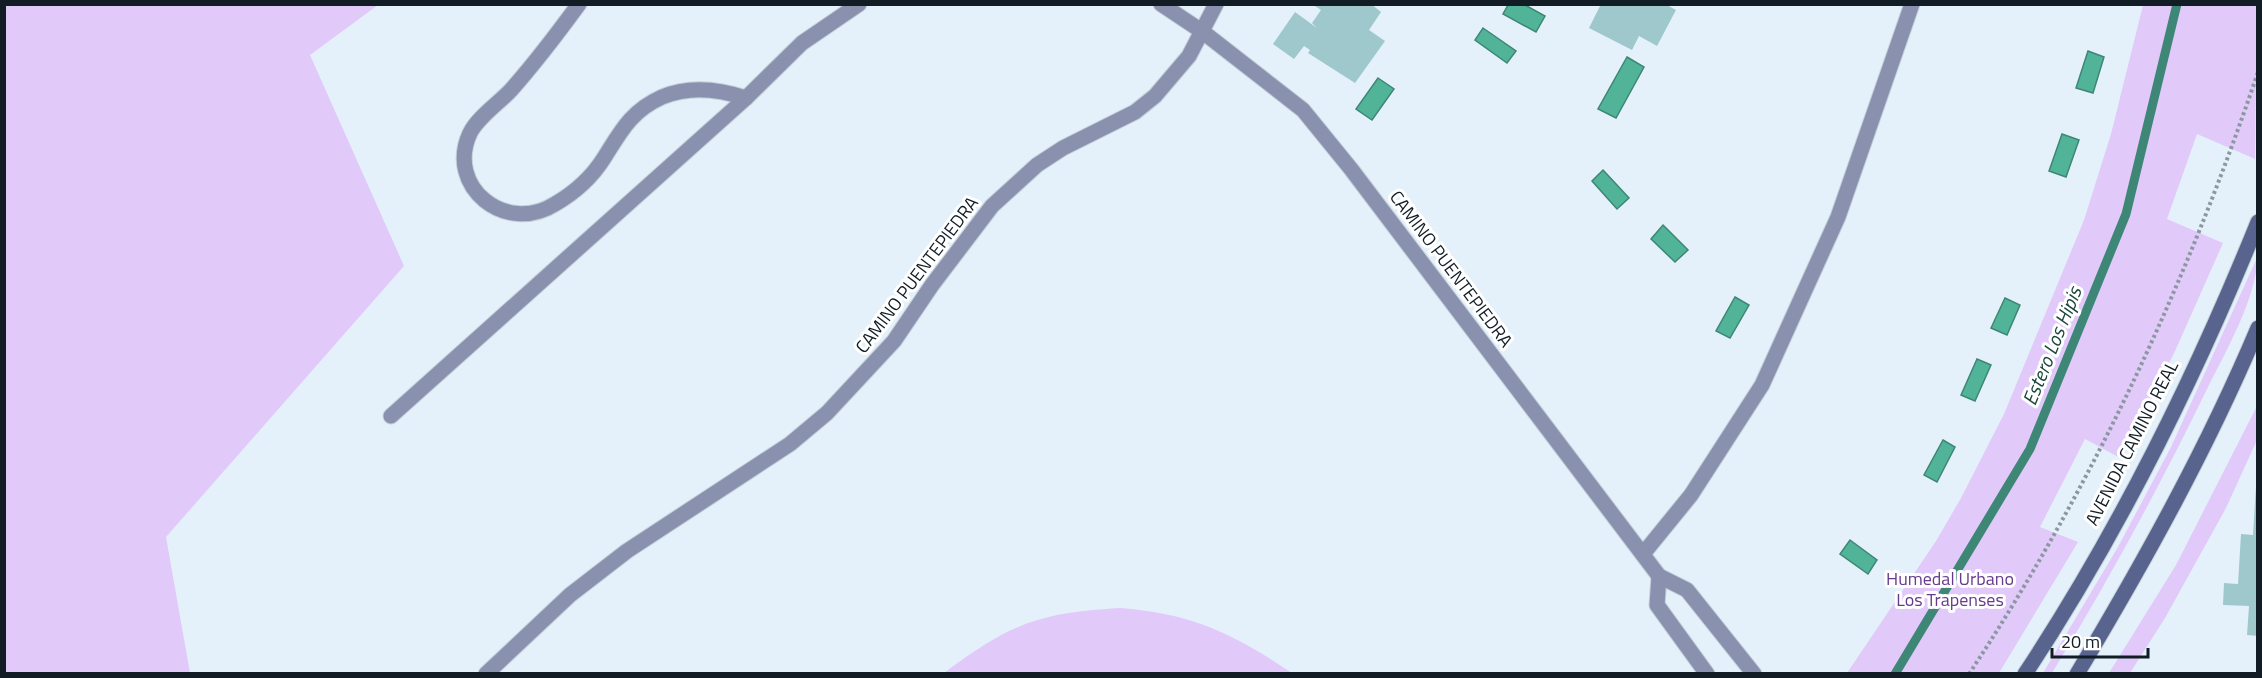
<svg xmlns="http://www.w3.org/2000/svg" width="2262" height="678" font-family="'Titillium Web',sans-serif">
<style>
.green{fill:#e1c9fa}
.water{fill:#51b499;stroke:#3e8676;stroke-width:1.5}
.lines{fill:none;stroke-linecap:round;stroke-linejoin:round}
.stream{stroke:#3e8676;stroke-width:9}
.building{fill:#9fc8cd}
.minor-casing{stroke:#c3cfd8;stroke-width:17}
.secondary-casing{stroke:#c3cfd8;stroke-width:17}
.path{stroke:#8c98a1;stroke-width:4;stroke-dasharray:3 3;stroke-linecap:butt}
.minor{stroke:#8991af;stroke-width:15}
.secondary{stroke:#59648e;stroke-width:15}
.labels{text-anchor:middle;stroke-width:6;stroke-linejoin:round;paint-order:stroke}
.street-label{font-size:18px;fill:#111c24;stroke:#fff}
.park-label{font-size:18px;fill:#673b8b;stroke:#fff}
.water-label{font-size:20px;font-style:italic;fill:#1b473b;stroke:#fff}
</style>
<rect width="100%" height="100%" fill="#e5f1fa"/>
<g class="green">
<polygon points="4,5 378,5 310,55 404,266 166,537 190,673 5,673"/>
<polygon points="2143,5 2257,5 2255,159 2197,134 2167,219 2223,243 2176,349 2122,459 2085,439 2040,527 2078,542 1999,673 1847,673 1936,541 1961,498 2004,414 2084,220 2111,134"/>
<path d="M2257,258c1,36 -31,93 -48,127 -48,99 -100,195 -157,288h-9l75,-126 53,-100z"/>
<polygon points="2257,406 2257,440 2226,508 2165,618 2130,673 2109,673 2176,565"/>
<path d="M1120,608c73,6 112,25 172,65h-348c66,-49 93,-60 176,-65z"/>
</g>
<g class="water">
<polygon points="1525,5 1545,16 1536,32 1503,14 1508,5"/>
<polygon points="1483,28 1516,51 1507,63 1475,40"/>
<polygon points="2088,51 2104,57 2093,93 2076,88"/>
<polygon points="1627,57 1644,67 1616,118 1598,109"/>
<polygon points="1378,78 1394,89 1372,120 1356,109"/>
<polygon points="2062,134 2079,140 2066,177 2049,171"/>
<polygon points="1603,170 1629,198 1617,209 1592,181"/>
<polygon points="1663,225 1688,250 1675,262 1651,239"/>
<polygon points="1735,297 1749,305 1730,338 1716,331"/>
<polygon points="2005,298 2020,305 2007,335 1991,328"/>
<polygon points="1977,359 1991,365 1975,401 1961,395"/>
<polygon points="1943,440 1955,447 1937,482 1924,475"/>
<polygon points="1850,540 1877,560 1868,574 1840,554"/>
</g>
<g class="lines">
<polyline class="stream" points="1895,674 2030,449 2126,214 2177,4"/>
</g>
<g class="building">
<polygon points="1312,4 1371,4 1381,12 1369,30 1385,41 1355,83 1308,53 1310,50 1304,46 1294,59 1273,44 1295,12 1317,28 1312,23 1321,10"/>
<polygon points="1601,4 1665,4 1676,10 1657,46 1639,36 1632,50 1589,28"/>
<polygon points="2256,486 2258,486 2258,636 2247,635 2249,606 2223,605 2224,583 2238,584 2241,534 2253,535"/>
</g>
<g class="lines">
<defs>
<g id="minor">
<path d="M579,4c-22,30 -44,59 -68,86 -12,13 -33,27 -41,43 -25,54 36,102 85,71 19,-11 37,-27 49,-46 17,-27 27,-47 58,-61 28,-12 57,-8 84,1"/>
<polyline points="1161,4 1203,32 1303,110 1351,169 1659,576 1687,590 1754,674"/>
<polyline points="391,416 746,98 802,43 859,4"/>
<polyline points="1643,554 1691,495 1762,385 1838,217 1912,4"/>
<polyline points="1659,576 1657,605 1707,674"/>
<polyline points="486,674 570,595 627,551 790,444 827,413 894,341 932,285 992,206 1037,165 1063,148 1135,112 1155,96 1189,56 1216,4"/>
</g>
<g id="secondary">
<path d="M2025,674c93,-141 170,-296 233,-452"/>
<path d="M2077,674c67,-112 130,-225 181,-346"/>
</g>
</defs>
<use href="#minor" class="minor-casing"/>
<use href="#secondary" class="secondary-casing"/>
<path class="path" d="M1969,674c123,-186 218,-392 289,-602"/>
<use href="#minor" class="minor"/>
<use href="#secondary" class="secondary"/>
</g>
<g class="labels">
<g class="street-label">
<text transform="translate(1451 269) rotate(53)" y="6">CAMINO PUENTEPIEDRA</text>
<text transform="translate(917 275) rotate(-53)" y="6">CAMINO PUENTEPIEDRA</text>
<text transform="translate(2132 443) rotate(-63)" y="6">AVENIDA CAMINO REAL</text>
</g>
<g class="park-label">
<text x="1950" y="585">Humedal Urbano<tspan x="1950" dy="21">Los Trapenses</tspan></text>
</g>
<g class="water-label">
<text transform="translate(2052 346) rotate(-68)" y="7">Estero Los Hipis</text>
</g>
</g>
<rect width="2262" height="678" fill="none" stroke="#111c24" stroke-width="12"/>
<path d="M2052 648v9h96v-9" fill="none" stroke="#111c24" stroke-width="3"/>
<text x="2061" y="648" font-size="18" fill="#111c24" stroke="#ffffff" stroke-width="4.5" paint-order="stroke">20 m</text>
</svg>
